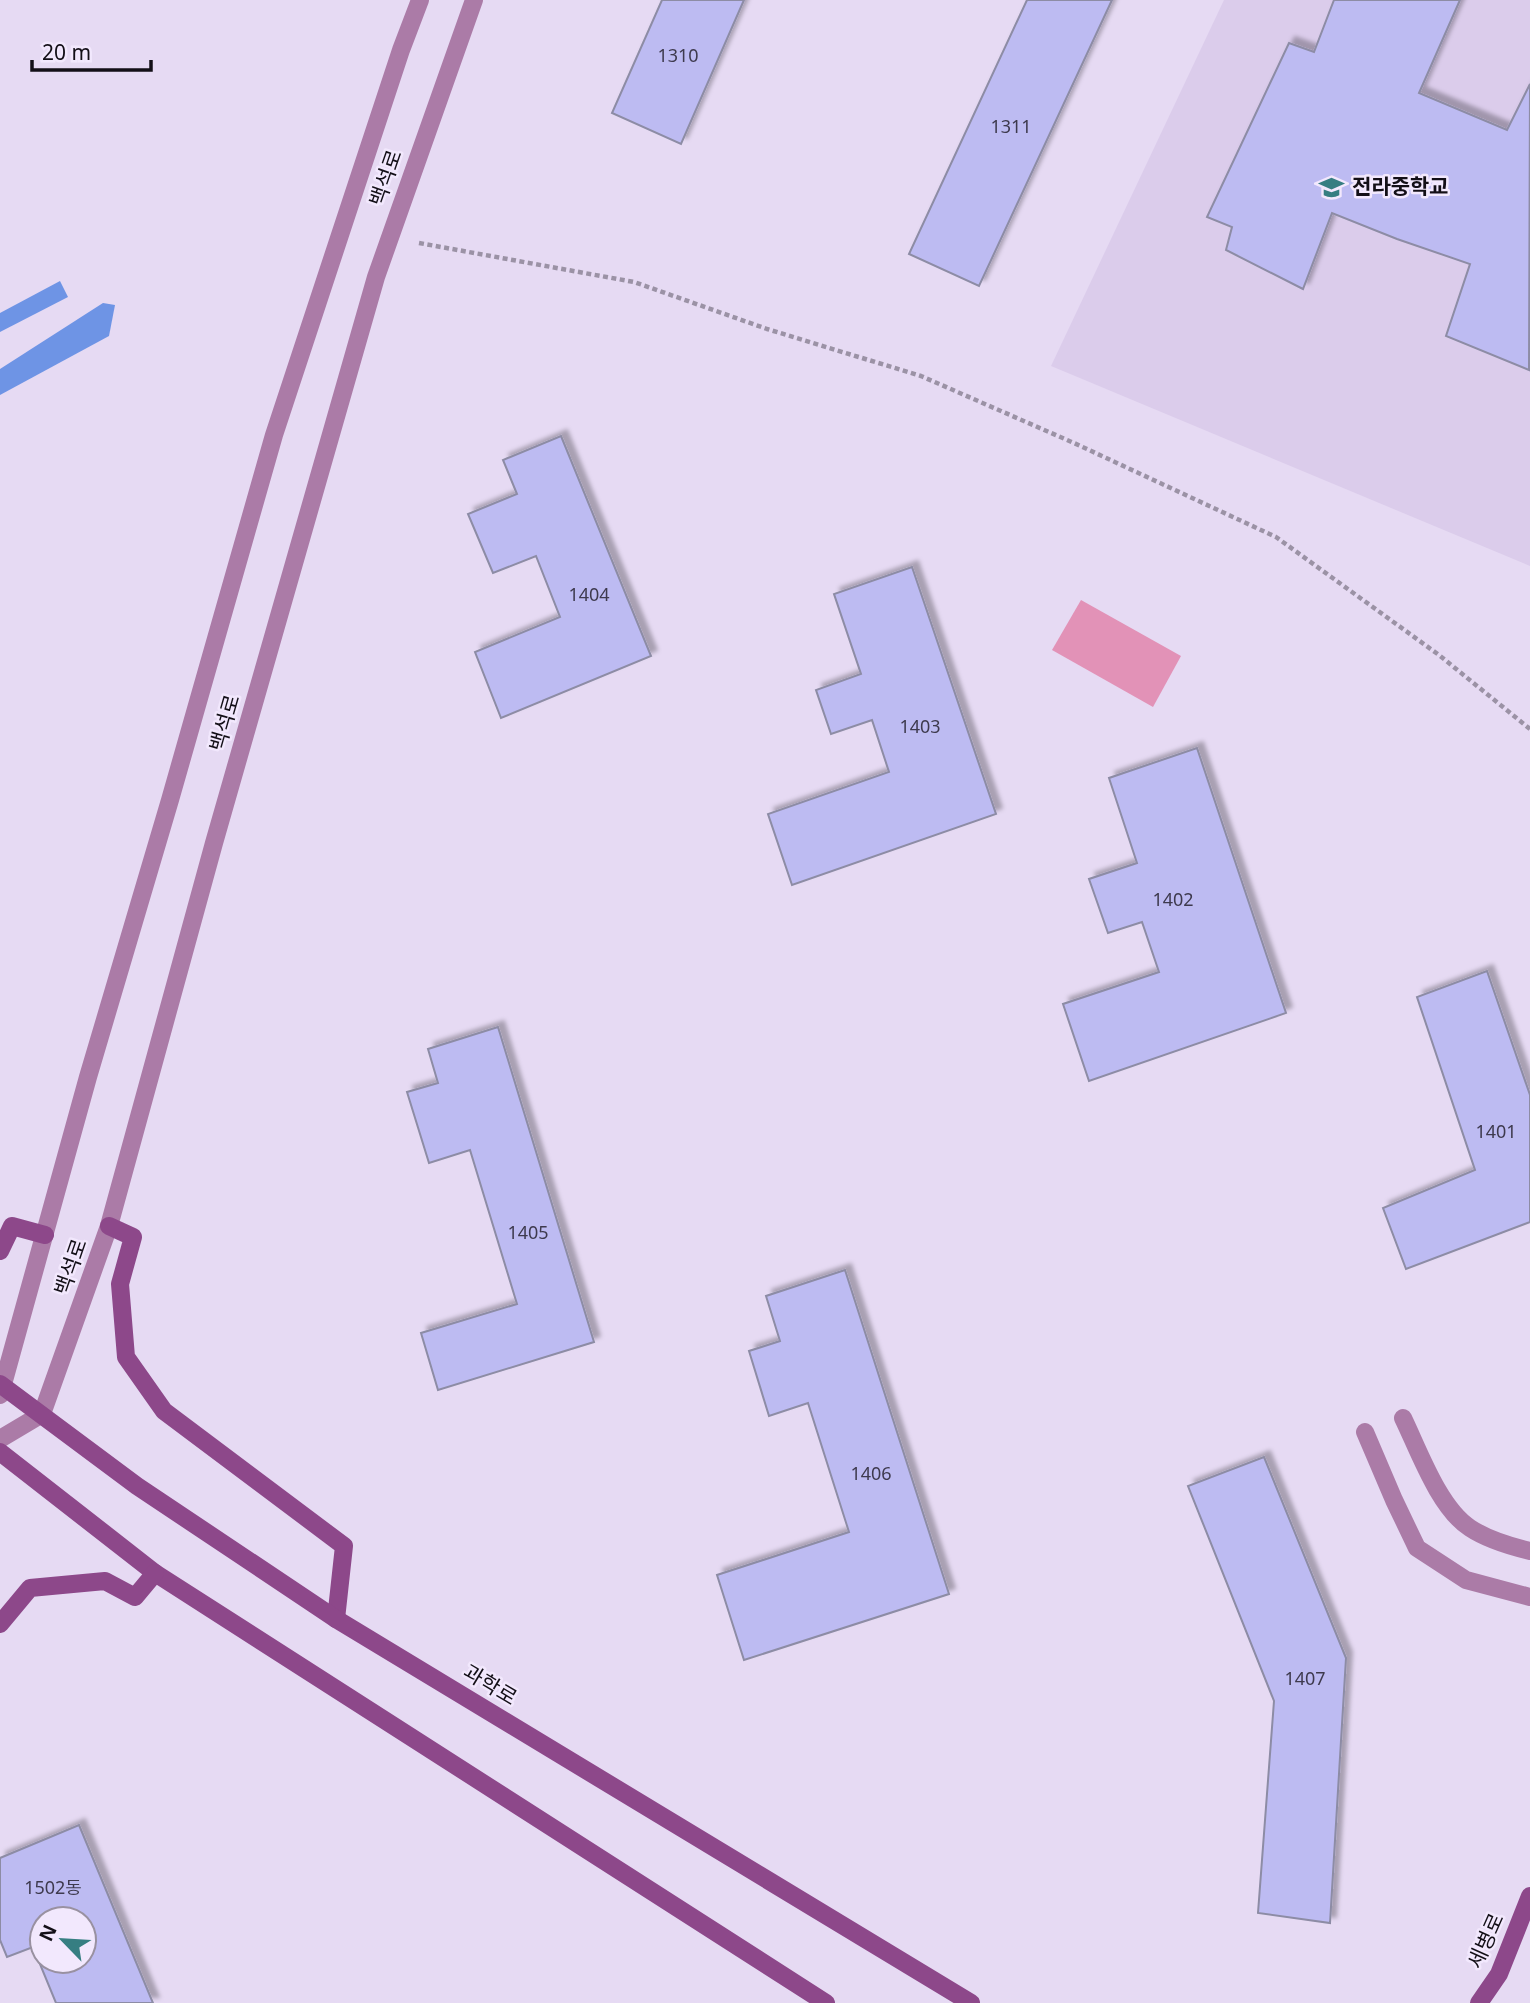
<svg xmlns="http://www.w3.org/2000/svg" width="1530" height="2003" font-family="'Noto Sans','Noto Sans KR',sans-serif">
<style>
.built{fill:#dbcceb}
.green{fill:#e292b7}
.water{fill:#6e94e5}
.building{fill:#bdbbf2;stroke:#8d8ca5;stroke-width:2;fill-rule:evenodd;filter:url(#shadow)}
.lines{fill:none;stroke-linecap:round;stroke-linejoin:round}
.path{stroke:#9b92a5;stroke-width:4.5;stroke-dasharray:5 3.5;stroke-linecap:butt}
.lane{stroke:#ab7ba7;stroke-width:18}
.street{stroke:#ab7ba7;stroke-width:18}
.secondary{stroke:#8d488a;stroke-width:18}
.labels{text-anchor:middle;stroke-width:5;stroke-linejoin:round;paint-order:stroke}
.number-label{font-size:18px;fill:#3e3a4e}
.street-label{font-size:21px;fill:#130f17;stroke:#f2e8fd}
.poi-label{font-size:21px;font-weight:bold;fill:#130f17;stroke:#f2e8fd;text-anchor:start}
</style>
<defs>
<filter id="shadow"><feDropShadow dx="6" dy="-6" stdDeviation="2" flood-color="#0004"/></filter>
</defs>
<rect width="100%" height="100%" fill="#e6daf3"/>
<polygon class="built" points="1224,0 1530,0 1530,566 1051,366"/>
<polygon class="green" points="1081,600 1181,656 1153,707 1052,650"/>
<g class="water">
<polygon points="60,281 68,297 0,332 0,313"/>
<polygon points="103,303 115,305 109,336 0,395 0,369"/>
</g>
<g class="building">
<polygon points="662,0 744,0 681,144 612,113"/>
<polygon points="1027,0 1112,0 979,286 909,254"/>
<polygon points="1334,0 1460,0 1419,93 1507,130 1530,84 1529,370 1446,336 1470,264 1397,239 1332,213 1303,289 1226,250 1232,227 1207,217 1289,43 1314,52"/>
<polygon points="561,436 651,656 501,718 475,652 560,617 536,556 493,573 468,514 517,494 503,460"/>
<polygon points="912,567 996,814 792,885 768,814 889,772 872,720 831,734 816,690 861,674 834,594"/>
<polygon points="1197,748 1286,1013 1089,1081 1063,1004 1159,972 1142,922 1108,933 1089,879 1137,863 1109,778"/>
<polygon points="1487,971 1530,1095 1530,1222 1406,1269 1383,1208 1475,1170 1417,997"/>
<polygon points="498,1027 594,1342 438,1390 421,1333 517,1304 470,1150 429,1163 407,1092 438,1083 428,1049"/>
<polygon points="845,1270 949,1594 744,1660 717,1575 849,1532 808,1403 769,1416 749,1351 780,1341 766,1296"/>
<polygon points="1264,1457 1346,1658 1330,1923 1258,1913 1274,1701 1188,1486"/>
<path d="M79,1825l74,178h-97l-23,-56 -26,10 -7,-17v-82zM42,1919h42v42h-42z"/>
</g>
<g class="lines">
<polyline class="path" points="419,243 634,282 767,329 921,376 1074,443 1276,537 1439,655 1530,729"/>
<g class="lane">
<path d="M1403,1418c16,33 36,90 67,110 18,12 39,18 60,23"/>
<polyline points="1365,1432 1394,1500 1417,1548 1466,1580 1530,1597"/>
</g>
<g class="street">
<polyline points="0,1395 88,1077 170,800 274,435 401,50 420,0"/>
<polyline points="0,1439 42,1414 109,1226 214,843 376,277 474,0"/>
</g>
<g class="secondary">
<polyline points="109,1226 133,1237 120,1284 126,1357 164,1411 344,1546 336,1619"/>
<polyline points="0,1251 12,1226 45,1235"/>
<polyline points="0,1384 137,1486 336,1619 971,2003"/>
<polyline points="0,1452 155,1573 826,2003"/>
<polyline points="0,1624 30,1588 105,1581 135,1597 155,1573"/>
<polyline points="1479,2003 1499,1974 1530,1896"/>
</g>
</g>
<defs>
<symbol id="school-bare" viewBox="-9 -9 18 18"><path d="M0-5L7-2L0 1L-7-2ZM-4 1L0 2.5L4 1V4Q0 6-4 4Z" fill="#367e82" stroke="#f2e8fd" stroke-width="2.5" paint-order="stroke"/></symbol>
</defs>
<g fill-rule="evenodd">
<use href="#school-bare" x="1314" y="170" width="35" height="35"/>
</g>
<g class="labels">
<g class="number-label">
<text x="678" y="62">1310</text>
<text x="1011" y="133">1311</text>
<text x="589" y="601">1404</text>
<text x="920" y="733">1403</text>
<text x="1173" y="906">1402</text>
<text x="1496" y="1138">1401</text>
<text x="528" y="1239">1405</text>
<text x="871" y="1480">1406</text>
<text x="1305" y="1685">1407</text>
<text x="53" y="1894">1502동</text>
</g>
<g class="street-label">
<text transform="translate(386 178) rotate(-71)" y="7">백석로</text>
<text transform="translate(225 723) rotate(-74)" y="7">백석로</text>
<text transform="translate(71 1267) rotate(-71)" y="7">백석로</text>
<text transform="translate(490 1685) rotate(31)" y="7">과학로</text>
<text transform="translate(1486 1941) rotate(-66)" y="7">세병로</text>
</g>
<g class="poi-label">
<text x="1352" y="194">전라중학교</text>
</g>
</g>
<g transform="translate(63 1940) rotate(295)"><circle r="33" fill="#f2e8fd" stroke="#9991a1" stroke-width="2"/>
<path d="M0-5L12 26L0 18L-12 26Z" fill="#367e82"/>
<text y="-10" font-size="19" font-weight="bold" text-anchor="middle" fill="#130f17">N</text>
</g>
<path d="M32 60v10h119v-10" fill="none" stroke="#130f17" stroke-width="3.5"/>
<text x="42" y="60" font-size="21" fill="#130f17" stroke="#f2e8fd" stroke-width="5" paint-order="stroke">20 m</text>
</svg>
